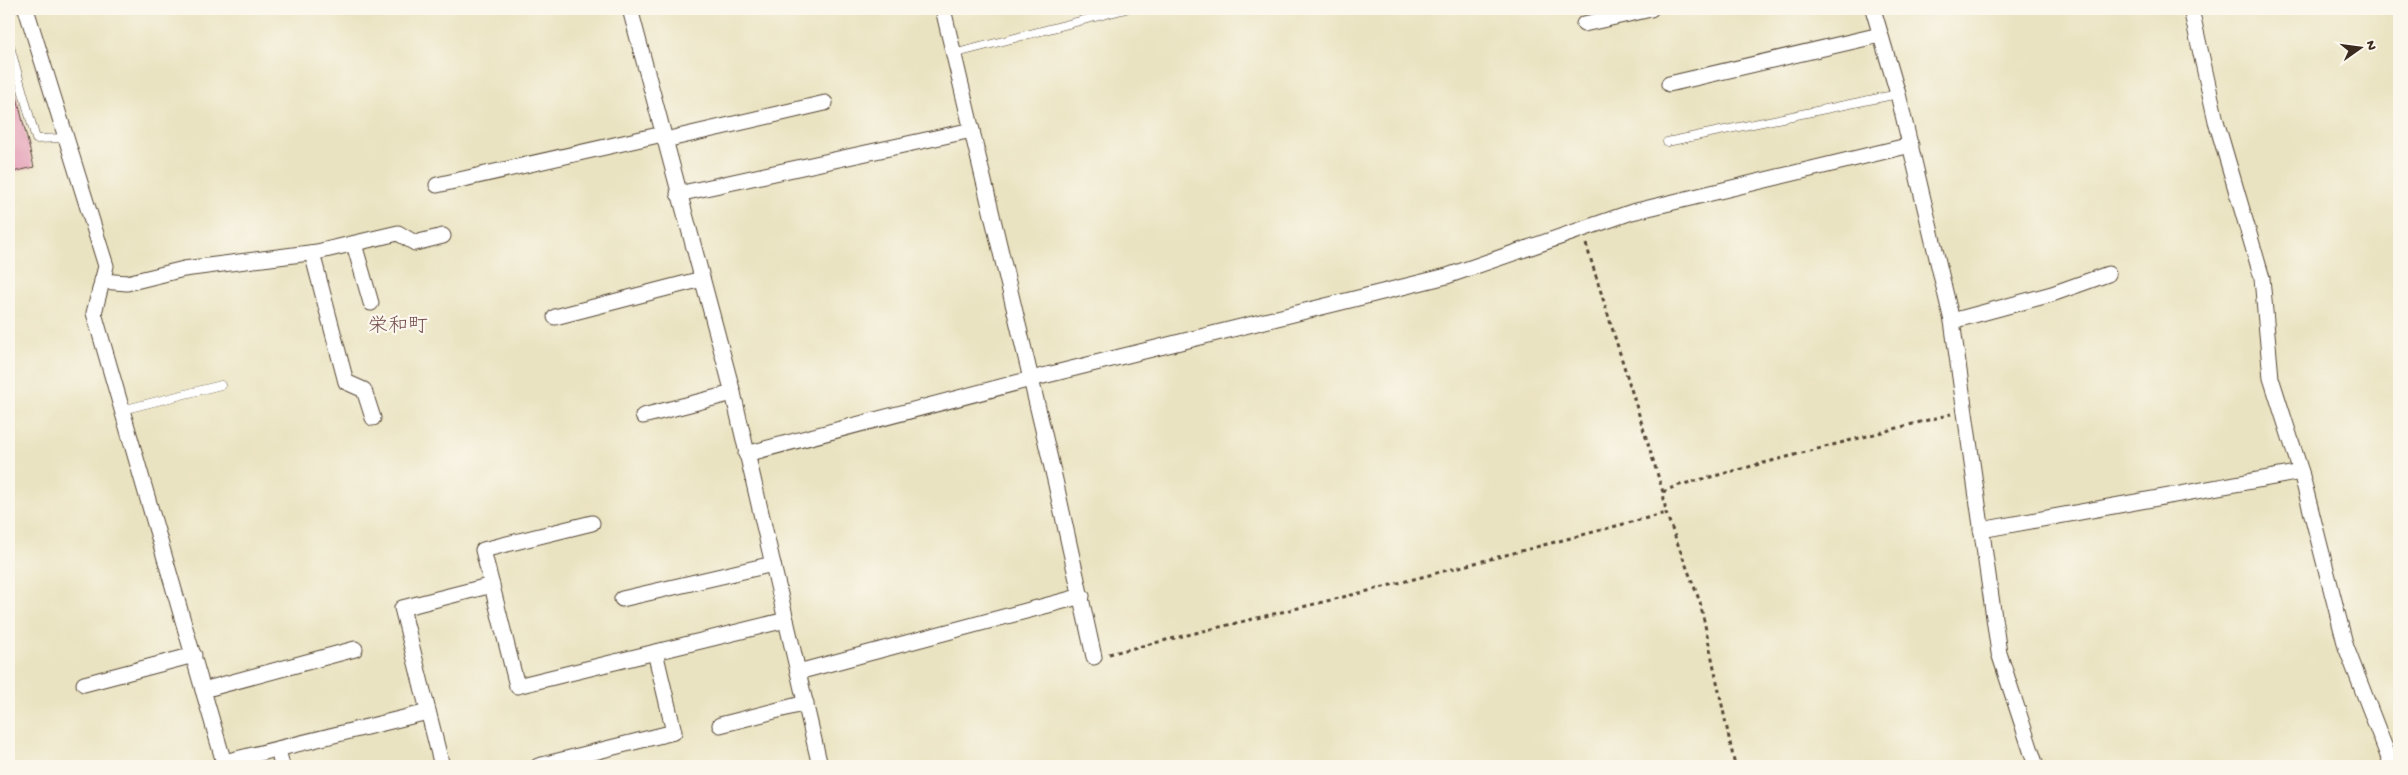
<svg xmlns="http://www.w3.org/2000/svg" width="2408" height="775" font-family="'Gochi Hand','Klee One',sans-serif">
<style>
.building{fill:#e090ad}
.lines{fill:none;stroke-linecap:round;stroke-linejoin:round}
.lane-casing{stroke:#554636;stroke-width:9}
.street-casing{stroke:#554636;stroke-width:17}
.path{stroke:#554636;stroke-width:3;stroke-dasharray:4 4;stroke-linecap:butt}
.lane{stroke:#fff;stroke-width:8}
.street{stroke:#fff;stroke-width:15}
.labels{text-anchor:middle;stroke-width:4.5;stroke-linejoin:round;paint-order:stroke}
.neighbourhood-label{font-size:20px;fill:#754e50;stroke:#fbf7ec}
</style>
<rect width="100%" height="100%" fill="#fbf7ec"/>
<filter id="ink" filterUnits="userSpaceOnUse"><feTurbulence type="fractalNoise" baseFrequency=".02" numOctaves="2"/><feDisplacementMap in="SourceGraphic" scale="10" xChannelSelector="R" yChannelSelector="G"/><feConvolveMatrix kernelMatrix="1 2 1 2 8 2 1 2 1" color-interpolation-filters="sRGB"/></filter>
<filter id="wash" filterUnits="userSpaceOnUse"><feTurbulence type="fractalNoise" baseFrequency=".0096" numOctaves="4" result="noise"/><feDisplacementMap in="SourceGraphic" scale="20" xChannelSelector="R" yChannelSelector="G"/><feGaussianBlur stdDeviation="1.12" result="paint"/><feColorMatrix in="noise" values="0 0 0 0 0 0 0 0 0 0 0 0 0 0 0 0 0 1.4 0 .05"/><feComposite in="paint" operator="in"/></filter>
<g filter="url(#wash)">
<rect width="100%" height="100%" fill="#eae3c1"/>
<g id="blocks">
<polygon class="building" points="14,85 34,167 9,173 9,86"/>
</g>
</g>
<g filter="url(#ink)">
<use href="#blocks" fill-opacity="0" stroke="#554636" stroke-width="1"/>
<g class="lines">
<defs>
<g id="lane">
<polyline points="9,43 36,139 65,138"/>
<polyline points="953,54 1126,9"/>
<polyline points="1667,142 1898,94"/>
<polyline points="122,410 221,385"/>
</g>
<g id="street">
<polyline points="26,9 106,266 94,313 225,766"/>
<polyline points="630,9 733,393 820,766"/>
<polyline points="943,9 1055,480 1094,657"/>
<polyline points="1873,9 1898,94 1952,321 1999,653 2036,766"/>
<polyline points="2191,9 2216,121 2262,278 2271,378 2301,472 2346,647 2392,766"/>
<polyline points="1584,24 1651,9"/>
<polyline points="1669,84 1880,35"/>
<polyline points="665,140 825,103"/>
<polyline points="437,185 663,134"/>
<polyline points="678,194 972,130"/>
<polyline points="354,244 371,303"/>
<polyline points="312,253 346,382 364,390 373,418"/>
<polyline points="102,281 127,283 184,269 317,252 398,233 415,243 443,236"/>
<polyline points="555,317 702,279"/>
<polyline points="1952,321 2052,294 2108,274"/>
<polyline points="643,416 733,393"/>
<polyline points="746,454 1031,379 1447,276 1632,212 1911,145"/>
<polyline points="592,523 483,550 517,686 786,620"/>
<polyline points="1981,530 2301,472"/>
<polyline points="622,599 773,564"/>
<polyline points="798,672 1082,596"/>
<polyline points="84,684 194,655"/>
<polyline points="203,690 355,649"/>
<polyline points="720,725 806,703"/>
<polyline points="278,749 282,766"/>
<polyline points="224,762 428,712"/>
<polyline points="442,766 402,608 492,585"/>
<polyline points="538,766 674,732 655,652"/>
</g>
</defs>
<use href="#lane" class="lane-casing"/>
<use href="#street" class="street-casing"/>
<g class="path">
<polyline points="1586,244 1663,492 1666,513 1700,602 1735,766"/>
<polyline points="1663,492 1676,486 1951,414"/>
<polyline points="1109,654 1368,591 1666,513"/>
</g>
<use href="#lane" class="lane"/>
<use href="#street" class="street"/>
</g>
</g>
<g class="labels">
<g class="neighbourhood-label">
<text x="398" y="331">栄和町</text>
</g>
</g>
<rect width="2408" height="775" fill="none" stroke="#fbf7ec" stroke-width="30"/>
<g transform="translate(2360 48) rotate(76)" stroke="#fbf7ec" stroke-width="4" paint-order="stroke">
<path d="M0-4L9 19L0 12L-9 19Z" fill="#3b2a1e"/>
<text y="-8" font-size="14" font-weight="bold" text-anchor="middle" fill="#3b2a1e">N</text>
</g>
</svg>
